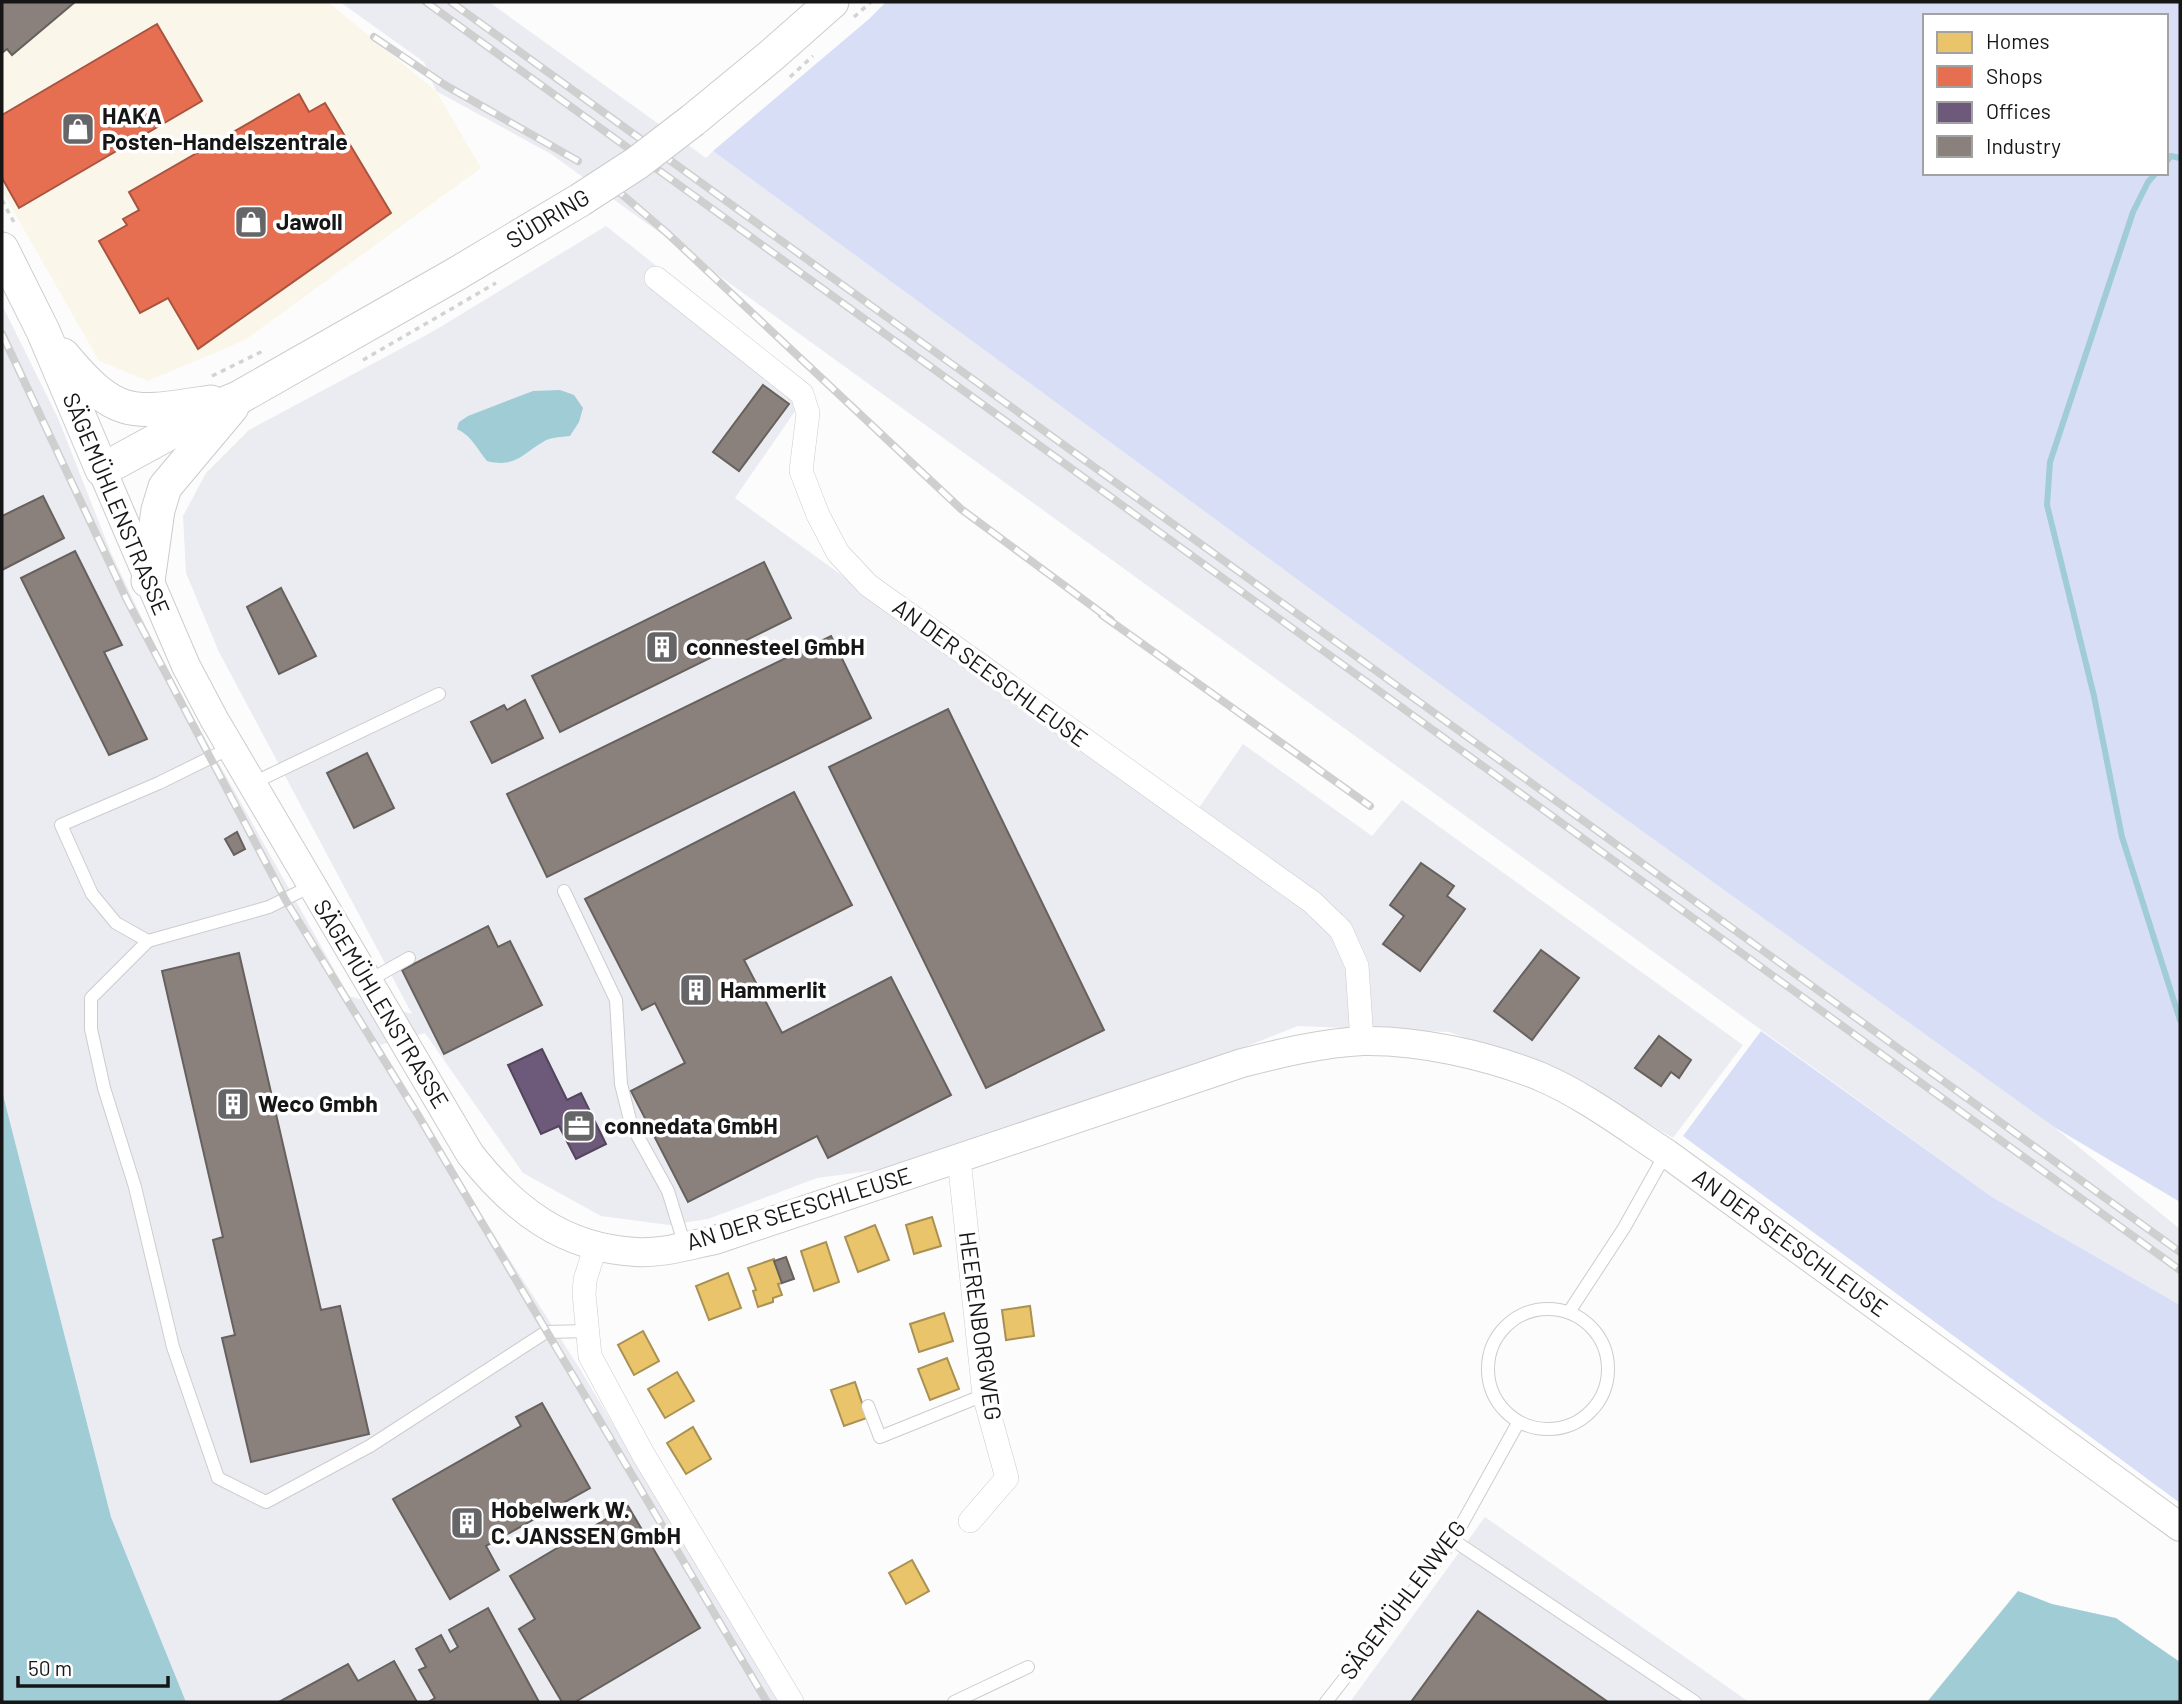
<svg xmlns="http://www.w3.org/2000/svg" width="2182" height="1704" font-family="Barlow,sans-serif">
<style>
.commercial{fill:#fbf6ea}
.built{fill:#ebecf2}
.green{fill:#d9def7;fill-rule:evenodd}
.water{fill:#a0ccd5}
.homes{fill:#e9c46a;stroke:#aa9051;stroke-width:2}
.shops{fill:#e76f51;stroke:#a85440;stroke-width:2}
.offices{fill:#6d597a;stroke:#53455c;stroke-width:2}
.industry{fill:#8a817c;stroke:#67615e;stroke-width:2}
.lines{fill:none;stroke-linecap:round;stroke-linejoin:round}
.stream{stroke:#a0ccd5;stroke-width:6}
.service-casing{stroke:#cccccd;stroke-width:14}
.minor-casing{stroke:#cccccd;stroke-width:24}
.tertiary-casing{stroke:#cccccd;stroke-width:30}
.secondary-casing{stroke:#cccccd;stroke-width:35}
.path{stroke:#d3d3d4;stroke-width:3.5;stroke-dasharray:5 5;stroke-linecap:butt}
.service{stroke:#fff;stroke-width:12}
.minor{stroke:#fff;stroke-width:23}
.tertiary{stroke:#fff;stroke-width:28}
.secondary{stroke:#fff;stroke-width:33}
.rail-casing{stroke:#cfcfcf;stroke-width:8}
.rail{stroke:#fff;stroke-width:5;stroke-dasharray:16;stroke-linecap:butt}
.secondary-bridge-casing{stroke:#cccccd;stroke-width:35;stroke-linecap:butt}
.secondary-bridge{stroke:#fff;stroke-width:33}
.labels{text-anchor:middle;stroke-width:7;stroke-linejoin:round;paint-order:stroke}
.poi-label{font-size:23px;font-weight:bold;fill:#161617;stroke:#fff;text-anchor:start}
.street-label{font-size:23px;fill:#161617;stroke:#fff}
</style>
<rect width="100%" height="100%" fill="#fcfcfd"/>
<polygon class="commercial" points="2,2 328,2 436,91 481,168 245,340 148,381 99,361 2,191"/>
<g class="built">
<polygon points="340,2 489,2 706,158 713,151 1564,775 2054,1127 2180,1229 2180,1305 1992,1197 551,154 436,91 424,62"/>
<polygon points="606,226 811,388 735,498 1187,825 1243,744 1372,836 1402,800 1743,1045 1673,1138 1567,1074 1449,1032 1298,1026 959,1159 817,1178 708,1219 669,1225 601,1216 523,1173 425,1033 380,1045 484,1219 580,1369 779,1702 186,1702 111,1517 2,1091 2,305 58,418 111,553 165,667 349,996 412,1014 219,652 186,573 183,516 206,473 249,430 432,332"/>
<polygon points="1485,1517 1749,1702 1350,1702"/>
</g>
<g class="green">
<path d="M886,2h1294v1200l-126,-75 -490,-352 -851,-624 156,-132zM1925,16h241v157h-241z"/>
<polygon points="1761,1031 1992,1197 2180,1305 2180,1503 1683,1136"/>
</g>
<g class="water">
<path d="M560,390l14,5 9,13 -4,14 -9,14c-8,1 -20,1 -27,6 -22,13 -28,26 -56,19 -10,-12 -15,-25 -30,-32l2,-7 9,-6 65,-25z"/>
<polygon points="2,1091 111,1517 186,1702 2,1702"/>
<polygon points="2018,1591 2052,1604 2116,1618 2180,1662 2180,1699 2178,1702 1927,1702"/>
</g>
<g class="homes">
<polygon points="932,1217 941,1246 914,1254 906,1225"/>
<polygon points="875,1225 889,1260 858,1272 845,1237"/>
<polygon points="826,1242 839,1282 814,1291 801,1251"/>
<polygon points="774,1259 782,1283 778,1284 782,1295 773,1298 773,1302 758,1307 753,1291 756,1290 748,1268"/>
<polygon points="728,1273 741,1308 709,1320 696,1286"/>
<polygon points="1030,1306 1034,1336 1006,1340 1002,1310"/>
<polygon points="944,1313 953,1341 919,1352 910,1324"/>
<polygon points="643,1331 659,1361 634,1375 618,1345"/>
<polygon points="947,1358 959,1389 930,1400 918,1369"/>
<polygon points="677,1372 694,1401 665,1418 648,1389"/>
<polygon points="855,1382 867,1418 844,1426 831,1390"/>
<polygon points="693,1427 711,1459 686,1474 667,1443"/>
<polygon points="912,1560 929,1591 906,1604 889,1573"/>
</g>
<g class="shops">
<polygon points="157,24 202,101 19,208 2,178 2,115"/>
<polygon points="299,94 309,112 325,103 391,213 198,349 168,298 140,313 99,241 127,225 123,219 139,210 129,192"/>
</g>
<polygon class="offices" points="542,1049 567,1100 581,1093 606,1144 576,1159 559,1126 541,1134 508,1065"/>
<g class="industry">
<polygon points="2,2 75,2 12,55 7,49 2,53"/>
<polygon points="763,385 789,404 739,471 713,452"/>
<polygon points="43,496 64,538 2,570 2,516"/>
<polygon points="75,551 122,645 104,652 147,739 109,755 21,578"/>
<polygon points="764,562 791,618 560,732 532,676"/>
<polygon points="281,588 316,656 279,674 247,607"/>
<polygon points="831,636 871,718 547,877 507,794"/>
<polygon points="525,700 543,738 492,763 471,722 504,705 507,710"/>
<polygon points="948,709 1104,1030 986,1088 829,767"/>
<polygon points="367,753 394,808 354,828 327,773"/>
<polygon points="794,792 852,905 744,960 782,1033 891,977 951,1095 828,1158 817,1136 688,1202 631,1091 685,1063 655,1003 642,1010 585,899"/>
<polygon points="237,832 245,849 234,855 225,839"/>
<polygon points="1421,863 1454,886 1447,896 1465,909 1420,971 1383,944 1404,916 1390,905"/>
<polygon points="488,926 498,947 510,941 542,1005 444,1054 402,970"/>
<polygon points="1541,950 1579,978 1532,1040 1494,1011"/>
<polygon points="239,953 321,1310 340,1306 369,1434 251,1462 222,1338 235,1335 213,1240 223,1237 162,971"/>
<polygon points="1659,1036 1691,1060 1679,1078 1671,1072 1661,1086 1635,1068"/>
<polygon points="786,1257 794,1279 782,1283 774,1261"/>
<polygon points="542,1403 590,1488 486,1546 499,1570 450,1599 393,1499 521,1426 516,1417"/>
<polygon points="628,1506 700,1628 575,1702 562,1702 519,1629 535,1619 510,1576"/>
<polygon points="488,1608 539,1702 428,1702 435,1698 419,1670 426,1667 416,1649 441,1635 450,1652 458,1647 449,1630"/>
<polygon points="1478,1611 1608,1702 1411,1702"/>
<polygon points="394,1661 417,1702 279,1702 348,1664 358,1681"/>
</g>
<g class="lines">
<g class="stream">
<polyline points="2166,162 2171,156 2180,158"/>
<polyline points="2156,173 2148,182 2133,212 2050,462 2047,505 2094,696 2122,837 2180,1020"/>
</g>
<defs>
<g id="service">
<polyline points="230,748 159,783 61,825 92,894 116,923 148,941 269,907 311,886"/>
<polyline points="251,784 439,694"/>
<polyline points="564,891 616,1000 621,1084 631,1124 668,1191 685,1246"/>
<polyline points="148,941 91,998 91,1029 104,1088 135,1187 173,1347 218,1478 266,1502 370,1446 546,1332 588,1331"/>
<polyline points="368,981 409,958"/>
<circle cx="1548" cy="1369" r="60"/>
<polyline points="1569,1312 1624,1228 1666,1153"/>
<polyline points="868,1406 880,1437 984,1395"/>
<polyline points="1453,1540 1695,1702"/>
<polyline points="954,1702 1028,1667"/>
<polyline points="1326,1702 1453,1540 1518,1423"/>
</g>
<g id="minor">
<polyline points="656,278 802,394 808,413 801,471 818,515 838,553 868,585 1312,902 1341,930 1357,966 1362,1041"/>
<polyline points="959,1159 984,1395 1007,1478 970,1521"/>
<polyline points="596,1245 585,1280 584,1294 590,1356 643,1454 792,1702"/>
</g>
<path id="tertiary" d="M102,470l84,196 28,53 256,435c43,55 93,94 166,98 25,2 54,-7 79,-12l527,-177c39,-10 80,-20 121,-22 56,-1 123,14 176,35 45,19 87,51 127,77l514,374"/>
<g id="secondary">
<polyline points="693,120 772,55 832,2"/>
<polyline points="2,249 43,331 102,470 219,406 238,398 456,274 580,200"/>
<path d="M63,355c54,65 69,59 148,47"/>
<polyline points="148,581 158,510 165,487 232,407"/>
</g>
</defs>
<use href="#service" class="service-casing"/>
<use href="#minor" class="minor-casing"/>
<use href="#tertiary" class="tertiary-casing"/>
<use href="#secondary" class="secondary-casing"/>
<g class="path">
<polyline points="854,17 871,2"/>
<polyline points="790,77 813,56"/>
<polyline points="2,200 16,226"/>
<polyline points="363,360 496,283"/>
<polyline points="212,376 265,350"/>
</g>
<use href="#service" class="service"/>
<use href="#minor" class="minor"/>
<use href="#tertiary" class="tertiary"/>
<use href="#secondary" class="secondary"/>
<defs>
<g id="rail">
<polyline points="426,2 2180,1270"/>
<polyline points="451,2 2180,1252"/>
<polyline points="374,37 445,85 578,161"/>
<polyline points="611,185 667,233 961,509 1111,620"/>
<polyline points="2,334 127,600 286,901 418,1115 767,1702"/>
<polyline points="1102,615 1370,806"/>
</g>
</defs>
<use href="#rail" class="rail-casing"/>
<use href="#rail" class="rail"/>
<defs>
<polyline id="secondary-bridge" points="580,200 637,163 693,120"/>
</defs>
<use href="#secondary-bridge" class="secondary-bridge-casing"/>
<use href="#secondary-bridge" class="secondary-bridge"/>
</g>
<defs>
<symbol id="shop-square" viewBox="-11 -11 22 22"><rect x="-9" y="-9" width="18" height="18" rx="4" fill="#666668" stroke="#fff"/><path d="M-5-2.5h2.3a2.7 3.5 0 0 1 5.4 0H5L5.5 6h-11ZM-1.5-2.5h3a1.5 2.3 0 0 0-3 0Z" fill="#fff"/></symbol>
<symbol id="building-square" viewBox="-11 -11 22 22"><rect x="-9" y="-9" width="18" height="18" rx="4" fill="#666668" stroke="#fff"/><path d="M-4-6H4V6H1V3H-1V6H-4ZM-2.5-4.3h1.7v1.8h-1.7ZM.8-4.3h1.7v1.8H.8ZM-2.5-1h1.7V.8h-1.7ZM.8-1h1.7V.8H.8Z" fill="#fff"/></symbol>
<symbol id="office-square" viewBox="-11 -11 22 22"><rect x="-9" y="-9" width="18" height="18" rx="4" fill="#666668" stroke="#fff"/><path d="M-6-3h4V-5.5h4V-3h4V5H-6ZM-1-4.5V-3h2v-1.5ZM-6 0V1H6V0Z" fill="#fff"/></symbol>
</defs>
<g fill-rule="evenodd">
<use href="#shop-square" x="59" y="110" width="38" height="38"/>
<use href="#shop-square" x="232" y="203" width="38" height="38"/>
<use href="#building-square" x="643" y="628" width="38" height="38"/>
<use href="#building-square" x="677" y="971" width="38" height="38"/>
<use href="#building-square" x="214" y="1085" width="38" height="38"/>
<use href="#office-square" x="560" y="1107" width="38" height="38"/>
<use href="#building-square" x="448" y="1504" width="38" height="38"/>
</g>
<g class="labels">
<g class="poi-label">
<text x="102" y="124">HAKA<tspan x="102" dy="26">Posten-Handelszentrale</tspan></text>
<text x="276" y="230">Jawoll</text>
<text x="686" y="655">connesteel GmbH</text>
<text x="720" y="998">Hammerlit</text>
<text x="258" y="1112">Weco Gmbh</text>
<text x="604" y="1134">connedata GmbH</text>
<text x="491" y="1518">Hobelwerk W.<tspan x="491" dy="26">C. JANSSEN GmbH</tspan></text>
</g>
<g class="street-label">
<text transform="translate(548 219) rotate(-31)" y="8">SÜDRING</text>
<text transform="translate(116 504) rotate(67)" y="8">SÄGEMÜHLENSTRASSE</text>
<text transform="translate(990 673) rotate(36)" y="8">AN DER SEESCHLEUSE</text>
<text transform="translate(381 1004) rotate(59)" y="8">SÄGEMÜHLENSTRASSE</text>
<text transform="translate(799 1209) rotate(-17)" y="8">AN DER SEESCHLEUSE</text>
<text transform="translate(1790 1243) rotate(36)" y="8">AN DER SEESCHLEUSE</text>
<text transform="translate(980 1326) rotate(82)" y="8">HEERENBORGWEG</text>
<text transform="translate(1403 1600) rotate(-53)" y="8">SÄGEMÜHLENWEG</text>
</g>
</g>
<rect width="2182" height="1704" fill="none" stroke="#161617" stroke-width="7"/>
<rect x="1923" y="14" width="245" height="161" fill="#ffffff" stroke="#a2a2a2" stroke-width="2"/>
<rect x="1937" y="32" width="35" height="21" fill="#e9c46a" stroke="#a2a2a2" stroke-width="2"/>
<text x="1986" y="49" font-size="21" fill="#161617">Homes</text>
<rect x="1937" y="66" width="35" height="21" fill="#e76f51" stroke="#a2a2a2" stroke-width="2"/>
<text x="1986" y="84" font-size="21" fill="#161617">Shops</text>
<rect x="1937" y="102" width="35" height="21" fill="#6d597a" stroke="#a2a2a2" stroke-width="2"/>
<text x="1986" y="119" font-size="21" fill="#161617">Offices</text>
<rect x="1937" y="136" width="35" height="21" fill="#8a817c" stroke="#a2a2a2" stroke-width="2"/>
<text x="1986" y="154" font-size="21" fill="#161617">Industry</text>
<path d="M18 1676v10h150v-10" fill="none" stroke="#161617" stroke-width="3.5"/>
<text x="28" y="1676" font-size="21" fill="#161617" stroke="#ffffff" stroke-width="5" paint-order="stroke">50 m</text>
</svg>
